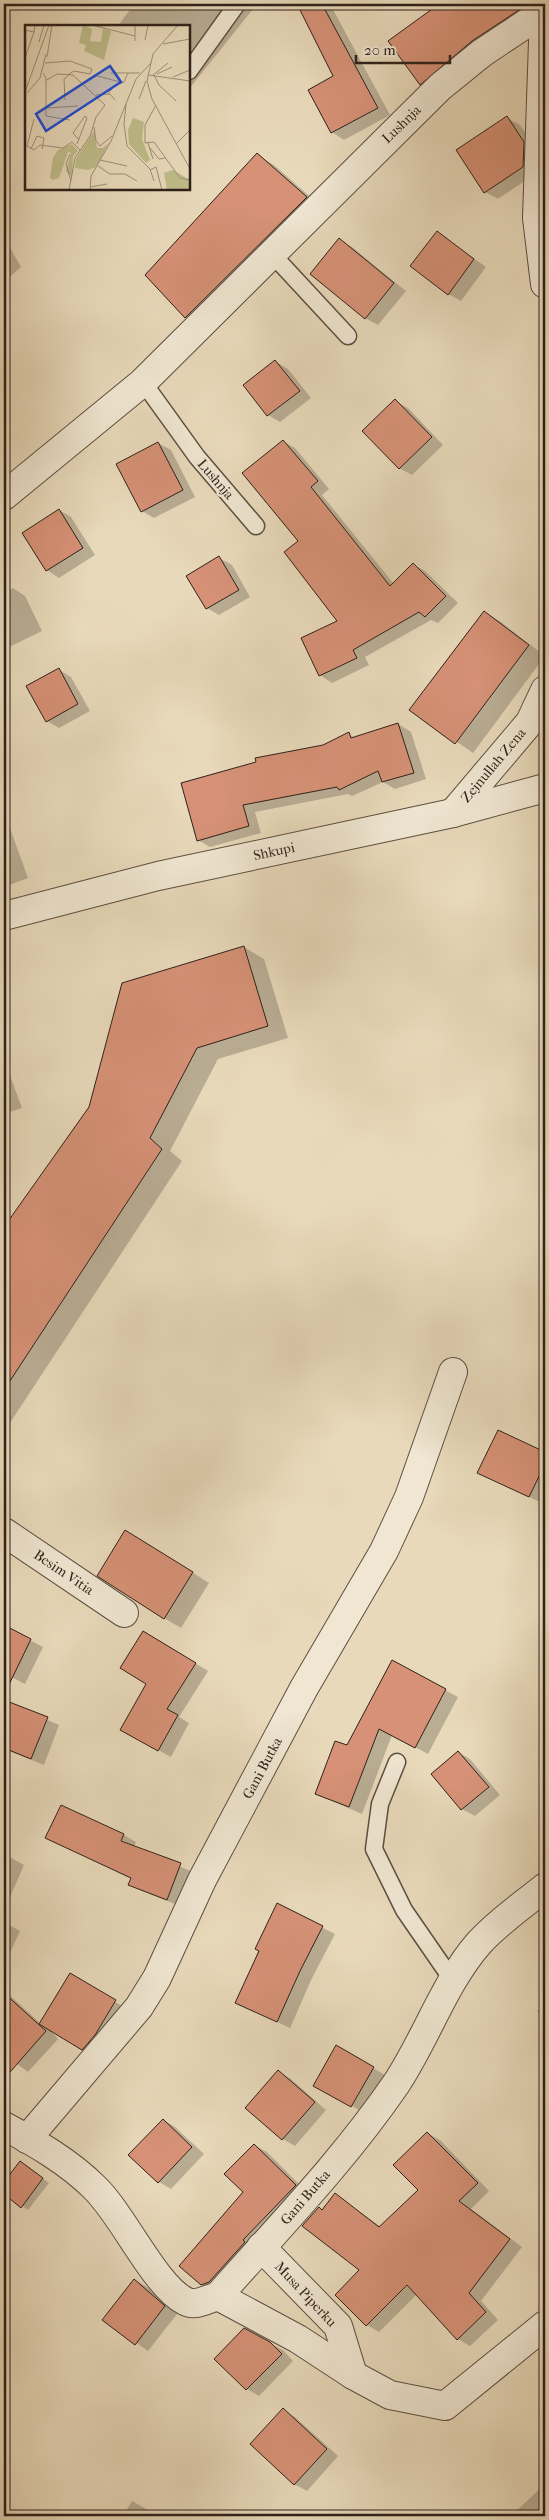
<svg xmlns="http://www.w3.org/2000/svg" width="549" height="2520" font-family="'IM FELL French Canon',serif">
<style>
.shadow{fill:#0003}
.building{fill:#d69176;stroke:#2e211a}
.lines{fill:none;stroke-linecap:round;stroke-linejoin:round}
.lane-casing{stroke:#5c4f42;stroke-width:19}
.street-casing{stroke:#5c4f42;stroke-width:30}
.lane{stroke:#f0e6d2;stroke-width:16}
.street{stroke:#f0e6d2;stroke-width:28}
.labels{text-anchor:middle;stroke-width:5;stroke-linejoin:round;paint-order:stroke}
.street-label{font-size:14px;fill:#2e211a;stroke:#f0e6d2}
.inset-road{fill:none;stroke:#9e8f7a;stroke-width:1}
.view{fill:#1d4ed8;fill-opacity:0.15;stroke:#1d4ed8;stroke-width:2.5}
.inset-edge{fill:none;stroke:#2e211a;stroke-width:2.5}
</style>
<rect width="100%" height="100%" fill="#e8d9ba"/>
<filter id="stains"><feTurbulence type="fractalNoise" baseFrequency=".004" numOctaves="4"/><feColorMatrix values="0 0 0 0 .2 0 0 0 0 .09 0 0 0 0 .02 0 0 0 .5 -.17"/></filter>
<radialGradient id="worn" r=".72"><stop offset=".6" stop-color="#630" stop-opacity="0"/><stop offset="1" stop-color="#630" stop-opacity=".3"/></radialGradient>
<g class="shadow">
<polygon points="134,4 257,4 189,89 189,26 118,26"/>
<polygon points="298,4 330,4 390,115 344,140 332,132 334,77"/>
<polygon points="441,4 545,4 437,93 421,84 390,41"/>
<polygon points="507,118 520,125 536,150 535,174 498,199 485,192"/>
<polygon points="257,155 274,165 323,208 203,327 186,317 146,275"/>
<polygon points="437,233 486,267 461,301 448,294"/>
<polygon points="4,237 21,267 4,282"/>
<polygon points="340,240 352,247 406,291 378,325 365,318"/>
<polygon points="275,361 288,369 311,398 280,422 268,415"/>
<polygon points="395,401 408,408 443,445 412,475 399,468"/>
<polygon points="283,441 295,448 329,489 322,495 394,584 413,564 425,571 458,603 438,623 431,620 365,657 369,665 332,683 320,675 339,622 300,541"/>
<polygon points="158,443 171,450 195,497 154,518 142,511"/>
<polygon points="59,510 71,517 95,555 59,578 47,570"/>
<polygon points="219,558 232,565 250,597 219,615 207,608"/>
<polygon points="13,588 25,596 42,631 7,648 4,646 4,593"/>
<polygon points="484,612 501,622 545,656 473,753 411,710"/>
<polygon points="59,670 71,677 90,711 59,728 47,721"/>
<polygon points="398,724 411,732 426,779 395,789 383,782 352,796 348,794 255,812 261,833 210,847 198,840 182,783 323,746 348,734 355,738"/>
<polygon points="4,818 7,820 28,878 4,887"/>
<polygon points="244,947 264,959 288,1038 218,1059 170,1151 182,1161 4,1432 4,1229 91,1107"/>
<polygon points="4,1059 22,1108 4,1114"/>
<polygon points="499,1431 545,1454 545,1497 542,1503 491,1479"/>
<polygon points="143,1541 209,1583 181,1628 164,1618"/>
<polygon points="4,1627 43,1647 25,1684 4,1673"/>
<polygon points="156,1640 208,1671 179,1717 189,1723 171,1757 122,1730 147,1683"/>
<polygon points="393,1662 458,1697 428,1754 392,1735 362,1814 316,1794 348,1747"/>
<polygon points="4,1701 59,1725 44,1765 4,1749"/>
<polygon points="458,1752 470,1759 500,1795 475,1816 462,1809 433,1774"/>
<polygon points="62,1806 124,1835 136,1842 134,1847 193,1872 180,1906 142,1891 130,1884 132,1879 47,1838"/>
<polygon points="4,1854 24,1865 4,1911"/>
<polygon points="277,1905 335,1934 312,1978 290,2028 237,2003"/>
<polygon points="4,1922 20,1931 4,1966"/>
<polygon points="70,1975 127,2009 95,2056 49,2029 58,2039 28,2072 4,2054 4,1990 41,2024"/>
<polygon points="545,2005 545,2021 537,2011"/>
<polygon points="336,2047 385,2075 364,2113 315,2085"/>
<polygon points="279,2072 291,2079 326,2110 295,2146 283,2139"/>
<polygon points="163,2120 175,2127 204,2154 171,2189 159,2182 130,2155"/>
<polygon points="427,2133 440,2140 489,2191 471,2209 522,2247 481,2301 498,2320 470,2346 458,2339 417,2294 379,2332 367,2325 336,2295 361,2270 319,2208 323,2210 335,2194 381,2227 419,2190"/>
<polygon points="254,2145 267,2152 308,2193 215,2292 202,2284 244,2192"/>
<polygon points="20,2162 49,2183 28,2210 4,2193 4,2184"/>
<polygon points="135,2280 147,2287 177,2314 148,2351 104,2320"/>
<polygon points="269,2343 283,2350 293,2361 259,2396 247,2389"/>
<polygon points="283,2410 295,2417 338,2456 307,2491 294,2484"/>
<polygon points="545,2484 545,2516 511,2516"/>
<polygon points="132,2501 159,2516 123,2516"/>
</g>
<g class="building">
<polygon points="297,4 322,4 378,108 331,133 308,90 333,76"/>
<polygon points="439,4 528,4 472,41 420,85 388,41"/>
<polygon points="507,116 524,142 523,167 484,193 456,150"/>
<polygon points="257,153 307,197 185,318 145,275"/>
<polygon points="437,231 474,259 448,295 410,266"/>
<polygon points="339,238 394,283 365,319 310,274"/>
<polygon points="275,360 300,391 267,416 243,385"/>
<polygon points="395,399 432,437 399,469 362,431"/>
<polygon points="283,440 318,481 311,487 390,586 413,563 446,596 425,617 419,612 353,650 357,658 319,676 301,638 337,621 284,552 298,541 242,473"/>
<polygon points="158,442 183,490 141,512 116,464"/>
<polygon points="59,509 83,548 46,571 22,533"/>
<polygon points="219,556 239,590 206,609 186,576"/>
<polygon points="484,611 529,645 455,744 409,710"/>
<polygon points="59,668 78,704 46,722 26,686"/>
<polygon points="398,723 414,773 382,782 378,771 339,790 337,787 243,805 249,826 197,841 181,783 256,762 255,758 323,745 349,732 351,738"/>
<polygon points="244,946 268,1026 197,1048 150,1138 162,1149 4,1390 4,1227 89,1107 122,983"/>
<polygon points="498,1430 545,1452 545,1464 529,1497 477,1473"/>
<polygon points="125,1530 193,1572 164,1619 97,1576"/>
<polygon points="4,1625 31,1639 4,1695"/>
<polygon points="143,1631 196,1663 167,1709 178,1715 158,1751 120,1730 146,1684 120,1668"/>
<polygon points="392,1660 446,1689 415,1748 379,1729 349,1807 315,1794 335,1741 347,1745"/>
<polygon points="4,1700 48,1717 31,1759 4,1748"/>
<polygon points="458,1751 489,1787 461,1810 431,1774"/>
<polygon points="61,1805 124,1834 121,1841 181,1863 167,1900 128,1885 131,1878 45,1838"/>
<polygon points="277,1903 323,1926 300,1971 277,2022 235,2003 259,1951 255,1949"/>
<polygon points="70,1973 116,2000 95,2035 82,2050 39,2024"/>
<polygon points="4,1993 46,2031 4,2079"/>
<polygon points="336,2045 374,2067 351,2107 313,2086"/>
<polygon points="278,2070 315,2102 282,2140 245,2108"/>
<polygon points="163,2119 192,2147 158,2183 128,2155"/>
<polygon points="427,2132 478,2183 459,2201 510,2239 469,2293 486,2312 457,2340 407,2285 366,2326 335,2295 359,2270 302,2226 319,2207 322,2210 335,2193 379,2227 418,2190 393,2165"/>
<polygon points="254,2144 296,2185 243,2240 245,2242 209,2282 201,2285 179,2266 243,2192 224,2174"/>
<polygon points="20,2161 43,2178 21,2208 4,2194 4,2182"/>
<polygon points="134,2279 165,2306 135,2345 102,2320"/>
<polygon points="244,2328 270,2342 282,2354 246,2390 214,2359"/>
<polygon points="283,2408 327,2449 294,2485 250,2444"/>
</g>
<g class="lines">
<defs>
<g id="lane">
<polyline points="189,71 237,4"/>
<polyline points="272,254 348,336"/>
<polyline points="143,382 197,457 256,526"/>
<polyline points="397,1762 380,1804 374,1849 404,1910 453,1981"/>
</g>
<g id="street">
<polyline points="544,12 537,218 545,284"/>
<polyline points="4,496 143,382 440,87 482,53 545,11"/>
<polyline points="453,813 530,722 545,690"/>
<polyline points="4,916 158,876 453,813 545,788"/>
<polyline points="4,1532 124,1613"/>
<path d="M4,2126c32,17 65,36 91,62 28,27 60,98 90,113 11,6 22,-2 33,-5 61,-69 126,-136 178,-212 30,-45 48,-101 83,-141 19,-21 44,-38 66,-56"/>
<polyline points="27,2139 139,2007 157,1978 202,1880 304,1688 384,1551 409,1497 453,1372"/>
<polyline points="261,2247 338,2326 353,2375"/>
<polyline points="218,2296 298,2339 353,2375 390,2395 445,2406 545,2325"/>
</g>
</defs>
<use href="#lane" class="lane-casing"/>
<use href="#street" class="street-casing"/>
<use href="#lane" class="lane"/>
<use href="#street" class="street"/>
</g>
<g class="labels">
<g class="street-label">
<text transform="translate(401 124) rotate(-44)" y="5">Lushnja</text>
<text transform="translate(216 479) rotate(49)" y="5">Lushnja</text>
<text transform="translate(493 765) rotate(-50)" y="5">Zejnullah Zena</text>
<text transform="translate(274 851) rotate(-12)" y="5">Shkupi</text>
<text transform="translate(64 1572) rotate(34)" y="5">Besim Vitia</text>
<text transform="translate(262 1768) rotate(-62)" y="5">Gani Butka</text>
<text transform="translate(305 2197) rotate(-49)" y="5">Gani Butka</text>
<text transform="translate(306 2294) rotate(47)" y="5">Musa Piperku</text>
</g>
</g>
<g transform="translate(25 25)">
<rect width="165" height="165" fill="#e8d9ba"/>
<path d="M58,0l9,4 -2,12 11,1 2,-13 -14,-4 15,4 7,2 -7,29 -20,-9 2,-6 -7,-2zM108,93l11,4 -2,17 8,21 -4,3 -17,-19 -1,-14zM69,106l3,17h6l6,-5 -13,24 -8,3 -13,-2 1,-9zM47,119l6,7 -5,5 -1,21 -6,-6 5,-18 -3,-1 -9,26 -6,2 -3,-2 3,-20 5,-8zM148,145l17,10v10h-23l-3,-17z" fill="#bebc8a"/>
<path class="inset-road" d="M67,0l43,11M153,0l-25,29 -6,27 5,18 38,70M0,5l9,2 1,-7M120,15l3,-15M110,16v-16M14,17l5,-17M138,19l27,-5M22,32l5,-32M0,33l9,-26M20,38l25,-2 22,8 -2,5 -16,-3 -5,3M18,48l4,7 10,-6 16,1 32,30 -9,12 -6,19 -15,22 -6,32M86,48h29M132,49l15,-7M69,50l26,7M123,50l42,6M129,50l5,10 17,16M127,51l16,-13M148,52l17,-7M21,54v37l24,4M0,67l24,-67M2,68l13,-15 6,-24M83,69l6,-8 10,-4 4,-9M71,70l14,-1 5,6M114,74l7,-18M40,75l-1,-21 6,-5M101,79l-2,20 3,22 23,23 4,12M131,80l-11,20v18l9,-1 26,36 10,2M22,83l31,-2M9,94l-7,27 7,4 6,-5 23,3 9,-6 9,9M69,102l2,14 4,5 12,-10M123,118l5,16M52,119l10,-26 -2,-2 -12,17 6,7M151,119l14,-14M125,123l9,11 6,-1M6,124l6,-13 7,2 -2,11M45,129l-4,10 5,17M75,135l27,6M73,141l12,8h15l12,7M125,145l6,-3 6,23M65,162l17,-3M65,165l1,-14 20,-35 25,-62 15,-16"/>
<path class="view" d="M85,41l11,16 -75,49 -10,-17z"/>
<rect width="165" height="165" class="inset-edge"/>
</g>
<rect width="549" height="2520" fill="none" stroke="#e8d9ba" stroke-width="20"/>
<rect x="5" y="5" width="539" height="2510" fill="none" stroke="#2e211a" stroke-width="2.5"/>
<rect x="10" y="10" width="529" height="2500" fill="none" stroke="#2e211a"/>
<path d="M356 55v8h94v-8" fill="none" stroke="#2e211a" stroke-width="2.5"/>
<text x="364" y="55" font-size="15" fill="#2e211a" stroke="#f0e6d2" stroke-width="4" paint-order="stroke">20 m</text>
<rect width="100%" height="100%" filter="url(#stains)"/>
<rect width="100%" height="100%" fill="url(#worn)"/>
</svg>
